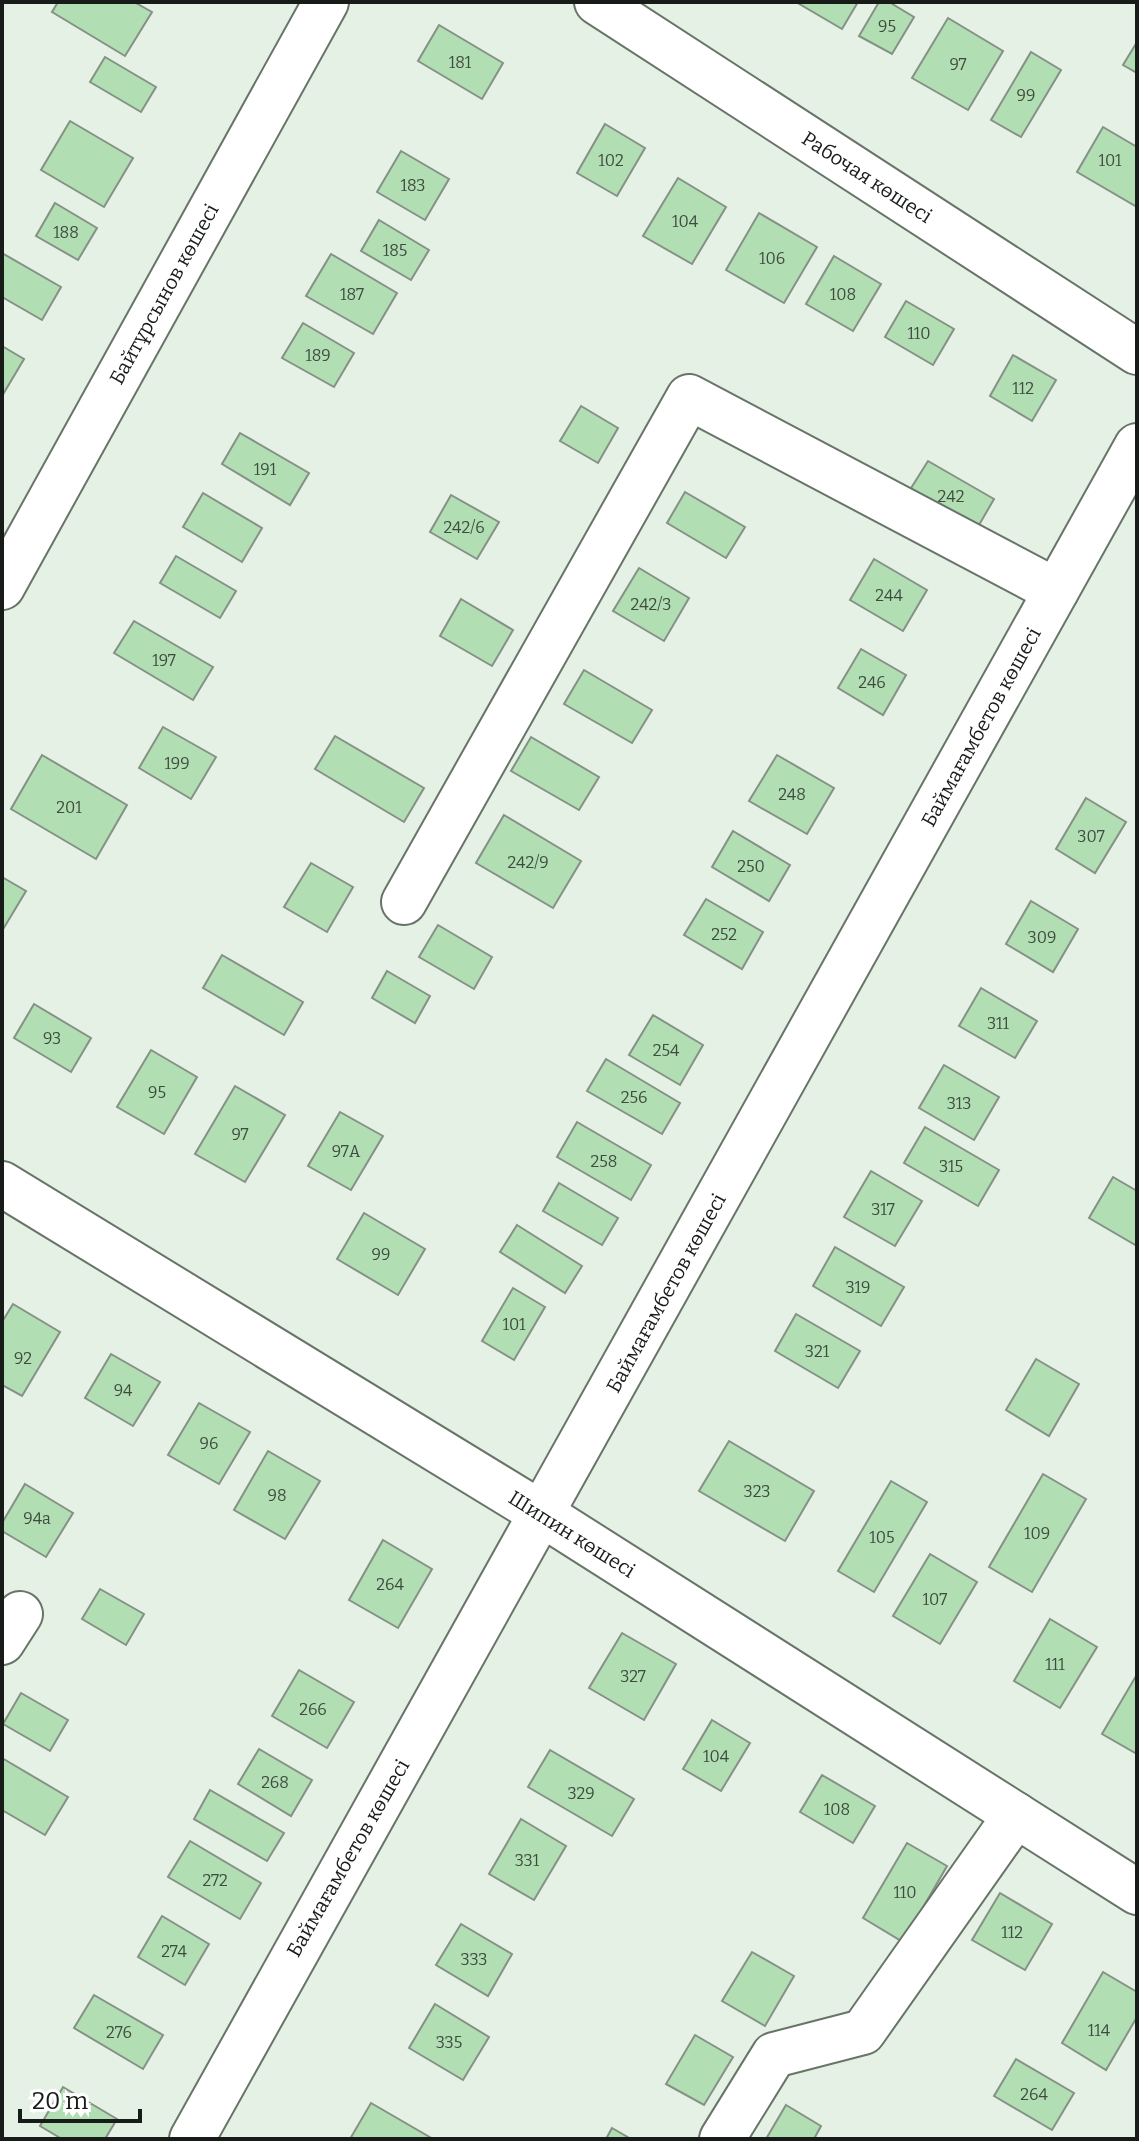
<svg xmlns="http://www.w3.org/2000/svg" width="1139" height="2141" font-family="Bitter,serif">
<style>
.building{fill:#b2deb3;stroke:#869186;stroke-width:2}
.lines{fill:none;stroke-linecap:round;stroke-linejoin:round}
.minor-casing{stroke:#697469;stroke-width:48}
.major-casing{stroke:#697469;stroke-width:48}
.minor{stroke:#fff;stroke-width:44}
.major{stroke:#fff;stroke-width:44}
.labels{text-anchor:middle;stroke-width:8;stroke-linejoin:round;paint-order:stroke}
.number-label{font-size:16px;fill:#3e4c3f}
.street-label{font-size:20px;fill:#181c18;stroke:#fff}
</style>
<rect width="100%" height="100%" fill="#e4f1e4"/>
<g class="building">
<polygon points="58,2 134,2 152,12 125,56 52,12"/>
<polygon points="796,2 858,2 842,29"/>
<polygon points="879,2 889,2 914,17 892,54 859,36"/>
<polygon points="948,18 1003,51 968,110 912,78"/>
<polygon points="439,25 503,63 482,99 418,61"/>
<polygon points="1137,42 1137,73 1123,65"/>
<polygon points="1031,52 1061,70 1021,137 991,120"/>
<polygon points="105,57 156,87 141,112 90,82"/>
<polygon points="70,121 133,158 104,207 41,170"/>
<polygon points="605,124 645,148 617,196 577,173"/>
<polygon points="1103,127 1137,147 1137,207 1077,172"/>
<polygon points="401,151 449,179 425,220 377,192"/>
<polygon points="678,178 726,207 692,264 643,236"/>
<polygon points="55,203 97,228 78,260 36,236"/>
<polygon points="759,213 817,247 784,303 726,270"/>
<polygon points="379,220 429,250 411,280 361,251"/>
<polygon points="2,253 61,287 42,320 2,297"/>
<polygon points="331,254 397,293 373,334 306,296"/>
<polygon points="834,256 881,284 853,331 806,304"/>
<polygon points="906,301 954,329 933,365 885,337"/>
<polygon points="303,323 354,353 334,387 282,358"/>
<polygon points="2,346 24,359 2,396"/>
<polygon points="1013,355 1056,380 1032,421 990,396"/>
<polygon points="581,406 618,428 598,463 560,441"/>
<polygon points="240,433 309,473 290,505 222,464"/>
<polygon points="928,461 994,499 975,532 908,493"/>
<polygon points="685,492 745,527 726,558 667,523"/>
<polygon points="203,493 262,528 242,562 183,527"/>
<polygon points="451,495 499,522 477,559 430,532"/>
<polygon points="176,556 236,591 220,618 160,583"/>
<polygon points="874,559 927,590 903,631 850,600"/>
<polygon points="639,568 689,598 664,641 613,611"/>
<polygon points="461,599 513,630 492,666 440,636"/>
<polygon points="134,621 213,667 193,700 114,653"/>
<polygon points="861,649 906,675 883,715 838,688"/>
<polygon points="584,670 652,710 632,743 564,704"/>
<polygon points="163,727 216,757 191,799 139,768"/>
<polygon points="335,736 424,788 404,822 315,769"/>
<polygon points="531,737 599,777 579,810 511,771"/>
<polygon points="42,755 127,805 96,859 11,809"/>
<polygon points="777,755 834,788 807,834 749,801"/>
<polygon points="1086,798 1126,822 1095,873 1056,849"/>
<polygon points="504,815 581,861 553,908 476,863"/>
<polygon points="733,831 790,865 769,901 712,867"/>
<polygon points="311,863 353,887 327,932 284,907"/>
<polygon points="2,877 26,891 2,931"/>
<polygon points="706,899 763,932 742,969 684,935"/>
<polygon points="1031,901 1078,929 1053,972 1006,944"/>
<polygon points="438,925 492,957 474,989 419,957"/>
<polygon points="222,955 303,1002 284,1035 203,988"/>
<polygon points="387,971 430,996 415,1023 372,998"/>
<polygon points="981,988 1037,1021 1015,1058 959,1026"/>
<polygon points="34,1004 91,1038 71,1072 14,1038"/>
<polygon points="653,1015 703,1045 680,1085 629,1055"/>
<polygon points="151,1050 197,1077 164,1134 117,1107"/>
<polygon points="606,1059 680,1103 662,1134 587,1091"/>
<polygon points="944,1065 999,1097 974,1140 919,1108"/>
<polygon points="235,1086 285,1115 245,1182 195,1154"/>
<polygon points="340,1112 383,1136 351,1190 308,1166"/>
<polygon points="577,1122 651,1165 631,1200 557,1157"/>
<polygon points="925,1127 999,1170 978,1206 904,1163"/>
<polygon points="871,1171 922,1201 895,1246 844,1217"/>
<polygon points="1113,1177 1137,1191 1137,1246 1089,1218"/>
<polygon points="559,1183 618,1218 602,1245 543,1211"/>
<polygon points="364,1213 425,1249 398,1295 337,1259"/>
<polygon points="517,1225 582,1266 565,1293 500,1252"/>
<polygon points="835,1247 904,1287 881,1326 813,1286"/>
<polygon points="513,1288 545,1307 514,1360 482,1341"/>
<polygon points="13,1304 60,1332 22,1396 2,1385 2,1322"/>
<polygon points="796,1314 860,1351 838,1388 775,1351"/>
<polygon points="111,1354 160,1382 133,1426 85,1398"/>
<polygon points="1036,1359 1079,1384 1049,1436 1006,1410"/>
<polygon points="199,1403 250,1432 219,1484 168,1455"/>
<polygon points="729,1441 814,1491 785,1541 699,1491"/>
<polygon points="268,1451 320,1481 285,1539 234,1510"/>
<polygon points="1043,1474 1086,1499 1032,1592 989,1567"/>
<polygon points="891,1481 927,1502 874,1592 838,1571"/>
<polygon points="25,1484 73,1513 46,1557 2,1531 2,1523"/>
<polygon points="383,1540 432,1569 398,1628 349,1600"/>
<polygon points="930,1554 977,1582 940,1644 893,1616"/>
<polygon points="100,1589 144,1614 126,1645 82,1619"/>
<polygon points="1050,1619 1097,1647 1060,1708 1014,1681"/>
<polygon points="622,1633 676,1664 644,1720 589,1688"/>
<polygon points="299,1670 354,1702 327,1748 272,1716"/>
<polygon points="1136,1676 1137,1677 1137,1754 1102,1734"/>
<polygon points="21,1693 68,1720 50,1751 3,1724"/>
<polygon points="712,1720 750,1743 721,1791 683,1769"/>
<polygon points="259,1749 312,1780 291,1816 238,1784"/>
<polygon points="550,1750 634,1799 612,1836 528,1787"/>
<polygon points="2,1758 68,1797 45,1835 2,1810"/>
<polygon points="822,1775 875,1806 853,1843 800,1812"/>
<polygon points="210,1790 284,1833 267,1861 194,1819"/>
<polygon points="521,1819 566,1846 534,1900 489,1874"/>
<polygon points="190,1841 261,1883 240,1919 168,1877"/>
<polygon points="907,1843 947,1866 903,1942 863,1918"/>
<polygon points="1000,1893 1052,1924 1025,1970 972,1940"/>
<polygon points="162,1916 209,1944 185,1985 138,1957"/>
<polygon points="461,1924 512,1954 488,1996 436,1965"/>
<polygon points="752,1952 794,1976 765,2026 722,2001"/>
<polygon points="1103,1972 1137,1992 1137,2017 1106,2070 1062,2043"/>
<polygon points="94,1995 163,2035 143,2069 74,2028"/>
<polygon points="435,2004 489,2037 463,2080 409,2048"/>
<polygon points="695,2035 733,2057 704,2105 666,2084"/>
<polygon points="1016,2059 1074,2093 1052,2130 994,2096"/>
<polygon points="63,2087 117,2119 105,2139 62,2139 40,2126"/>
<polygon points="371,2103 433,2139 350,2139"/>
<polygon points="786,2105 821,2126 814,2139 766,2139"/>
<polygon points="612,2128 631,2139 606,2139"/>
</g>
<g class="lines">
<defs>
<g id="minor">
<polyline points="597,2 1137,352"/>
<polyline points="2,587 326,2"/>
<polyline points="404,902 689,397 1056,591"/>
<polyline points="2,1184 542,1514 1137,1892"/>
<polyline points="2,1642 20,1614"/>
<polyline points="722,2139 774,2055 863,2032 1016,1815"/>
</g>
<polyline id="major" points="192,2139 1137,446"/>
</defs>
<use href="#minor" class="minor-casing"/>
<use href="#major" class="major-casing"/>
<use href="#minor" class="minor"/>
<use href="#major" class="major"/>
</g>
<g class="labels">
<g class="number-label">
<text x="887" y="32">95</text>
<text x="460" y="68">181</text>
<text x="958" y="70">97</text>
<text x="1026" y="101">99</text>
<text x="611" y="166">102</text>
<text x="1110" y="166">101</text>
<text x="413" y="191">183</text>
<text x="685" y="227">104</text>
<text x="66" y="238">188</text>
<text x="395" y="256">185</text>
<text x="772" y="264">106</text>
<text x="352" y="300">187</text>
<text x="843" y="300">108</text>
<text x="919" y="339">110</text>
<text x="318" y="361">189</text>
<text x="1023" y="394">112</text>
<text x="265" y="475">191</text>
<text x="951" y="502">242</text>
<text x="464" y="533">242/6</text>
<text x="889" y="601">244</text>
<text x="651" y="610">242/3</text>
<text x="164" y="666">197</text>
<text x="872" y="688">246</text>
<text x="177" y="769">199</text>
<text x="792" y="800">248</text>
<text x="69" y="813">201</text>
<text x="1091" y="842">307</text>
<text x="528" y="868">242/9</text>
<text x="751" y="872">250</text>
<text x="724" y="940">252</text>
<text x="1042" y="943">309</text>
<text x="998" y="1029">311</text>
<text x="52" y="1044">93</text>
<text x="666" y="1056">254</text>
<text x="157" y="1098">95</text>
<text x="634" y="1103">256</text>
<text x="959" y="1109">313</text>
<text x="240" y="1140">97</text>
<text x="346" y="1157">97А</text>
<text x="604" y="1167">258</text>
<text x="951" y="1172">315</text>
<text x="883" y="1215">317</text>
<text x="381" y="1260">99</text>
<text x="858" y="1293">319</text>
<text x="514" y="1330">101</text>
<text x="817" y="1357">321</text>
<text x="23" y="1364">92</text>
<text x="123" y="1396">94</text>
<text x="209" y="1449">96</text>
<text x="757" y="1497">323</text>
<text x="277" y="1501">98</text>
<text x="37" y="1524">94а</text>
<text x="1037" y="1539">109</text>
<text x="882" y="1543">105</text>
<text x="390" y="1590">264</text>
<text x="935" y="1605">107</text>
<text x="1055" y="1670">111</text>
<text x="633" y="1682">327</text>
<text x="313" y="1715">266</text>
<text x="716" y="1762">104</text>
<text x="275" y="1788">268</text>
<text x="581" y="1799">329</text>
<text x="837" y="1815">108</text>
<text x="527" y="1866">331</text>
<text x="215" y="1886">272</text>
<text x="905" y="1898">110</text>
<text x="1012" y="1938">112</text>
<text x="174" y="1957">274</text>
<text x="474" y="1965">333</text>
<text x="1099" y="2036">114</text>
<text x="119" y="2038">276</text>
<text x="449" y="2048">335</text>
<text x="1034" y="2100">264</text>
</g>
<g class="street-label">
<text transform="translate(867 177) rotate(33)" y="7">Рабочая көшесі</text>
<text transform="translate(164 294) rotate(-61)" y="7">Байтұрсынов көшесі</text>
<text transform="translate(981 727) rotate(-61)" y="7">Баймағамбетов көшесі</text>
<text transform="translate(666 1293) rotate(-61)" y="7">Баймағамбетов көшесі</text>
<text transform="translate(572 1534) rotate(32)" y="7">Шипин көшесі</text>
<text transform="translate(348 1858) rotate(-60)" y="7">Баймағамбетов көшесі</text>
</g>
</g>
<rect width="1139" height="2141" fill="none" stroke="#181c18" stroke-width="8"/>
<path d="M20 2109v12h120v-12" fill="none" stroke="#181c18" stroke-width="4"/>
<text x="32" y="2109" font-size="24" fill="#181c18" stroke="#ffffff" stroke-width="6" paint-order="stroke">20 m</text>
</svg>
